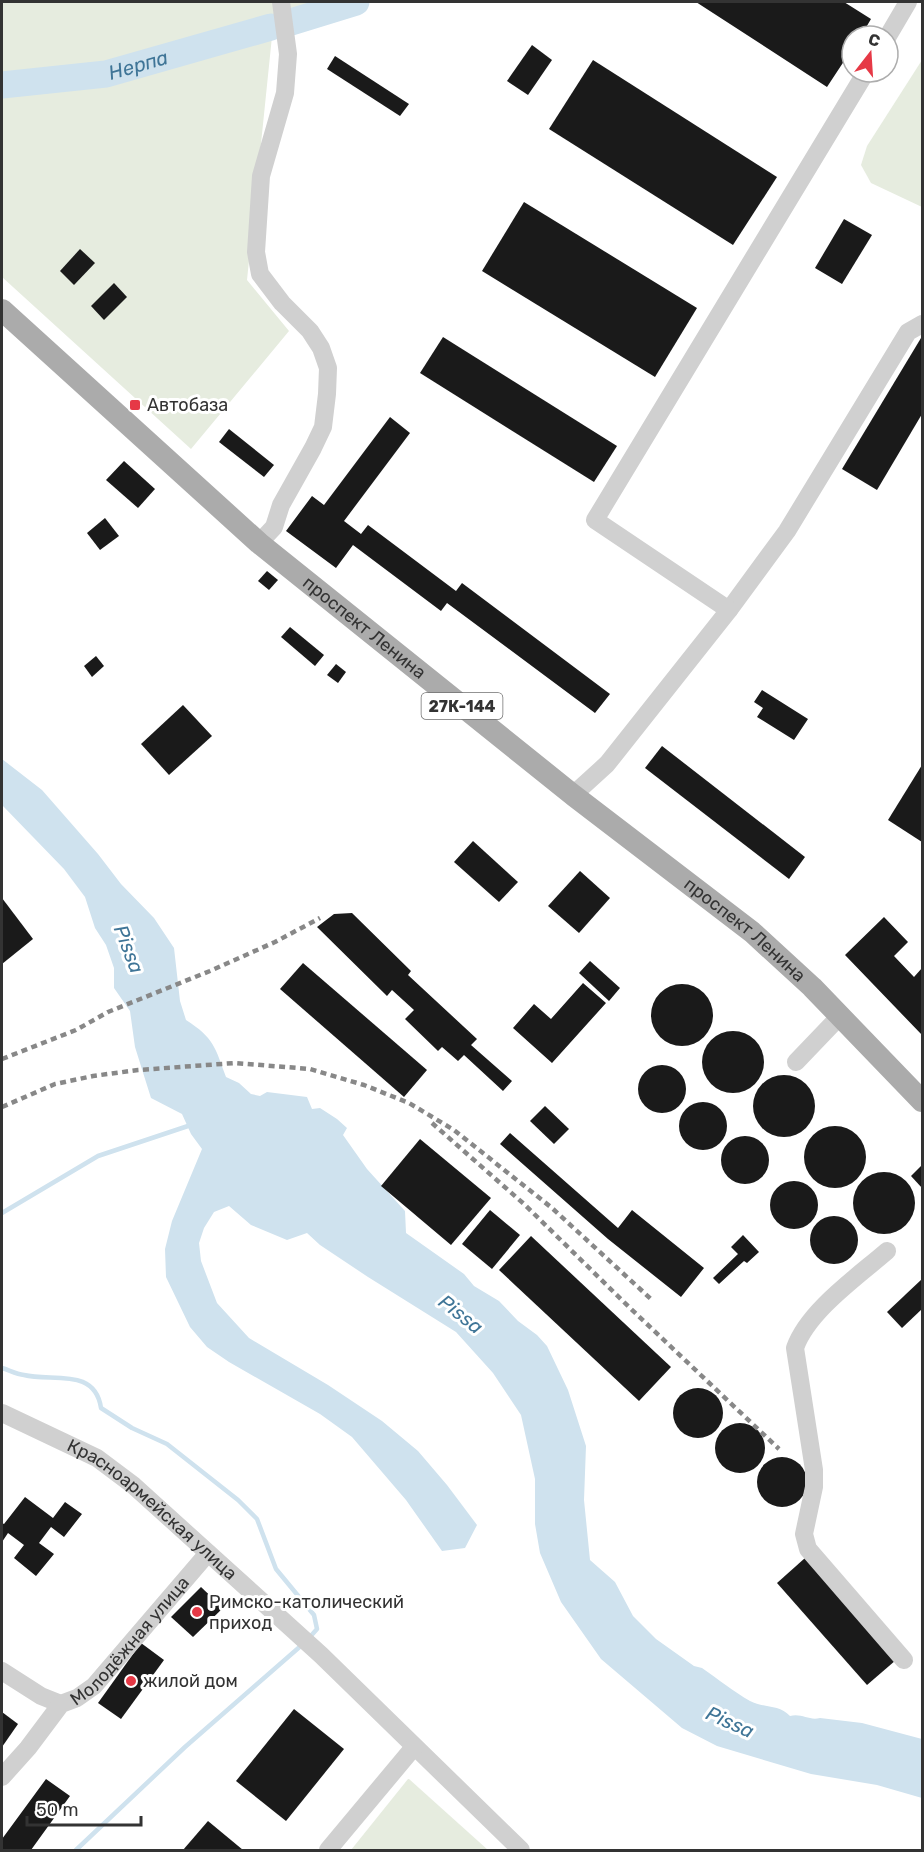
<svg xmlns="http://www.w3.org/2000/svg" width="924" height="1852" font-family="Rubik,sans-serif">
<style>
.green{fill:#e6ecdf}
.water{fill:#cfe2ee}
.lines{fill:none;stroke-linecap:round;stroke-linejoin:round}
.stream{stroke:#cfe2ee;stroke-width:4.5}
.river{stroke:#cfe2ee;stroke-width:27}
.building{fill:#1a1a1a}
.minor{stroke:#d0d0d0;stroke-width:18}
.major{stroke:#ababab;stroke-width:22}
.rail{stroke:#888;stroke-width:4.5;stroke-dasharray:6 4.5;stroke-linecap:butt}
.poi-dot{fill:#e63946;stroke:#fff;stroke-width:2}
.labels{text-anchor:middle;stroke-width:6;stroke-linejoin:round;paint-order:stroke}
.shield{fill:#fff;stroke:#707070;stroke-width:1.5}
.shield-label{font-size:16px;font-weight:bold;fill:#333}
.poi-label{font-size:18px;fill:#333;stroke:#fff;text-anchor:start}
.street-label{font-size:18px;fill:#333;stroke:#fff}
.water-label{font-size:20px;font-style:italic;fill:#3f7597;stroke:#fff}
</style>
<rect width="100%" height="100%" fill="#fff"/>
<g class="green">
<polygon points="2,2 351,2 274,17 247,280 289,331 191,449 2,277"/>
<polygon points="922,60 922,207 871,183 861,165 867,146"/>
<polygon points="408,1779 409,1779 488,1850 351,1850"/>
</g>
<path class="water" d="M2,759l40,31 56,64 23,30 33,34 20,30 6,53 6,19c28,18 29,27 40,57l13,6 12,11 9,2 7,-4 40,5 5,12 8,-1 17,11 10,9 -4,7 24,34 38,42 1,22 58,41 10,12 25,15 19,20 19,14 10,11 21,44 18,56 -2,54 6,60 25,22 18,34 23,23 38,27 8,2c16,11 32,24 48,33 13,7 29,3 40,15 12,-3 19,5 30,2l42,5 60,16v59l-45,-13 -66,-11 -94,-28 -35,-18 -81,-69 -40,-57 -21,-49 -5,-29v-45l-14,-64 -28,-42 -37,-41 -88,-55 -48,-32 -13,-12 -20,7 -36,-15 -22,-19 -15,6 -10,16 -5,15 2,18 16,42 32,35 79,47 54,36 36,30 29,34 30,40 -12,23 -23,3 -36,-51 -54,-63 -32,-23 -91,-52 -22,-15 -17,-20 -24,-50 -1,-28 7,-28 30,-72 -11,-15 -9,-20 -31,-16 -16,-51 -5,-36 -16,-23v-20l-8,-23 -11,-17 -10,-31 -21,-28 -62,-64z"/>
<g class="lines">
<g class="stream">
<polyline points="2,1213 98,1156 191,1125"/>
<path d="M2,1368c7,2 14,6 22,7 28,7 71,-8 77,33l31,20 35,16 71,56 19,19 19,50 38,46 3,14 -8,9"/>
<polyline points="76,1850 185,1747 303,1644"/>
</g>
<g class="river">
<polyline points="291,22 356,2"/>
<path id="s1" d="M2,85l104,-11 165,-47"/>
</g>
</g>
<g class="building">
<polygon points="696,2 844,2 871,19 861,36 852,36 852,49 827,87"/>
<polygon points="532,45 552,60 528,95 507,81"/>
<polygon points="335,56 409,104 400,116 327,69"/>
<polygon points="593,60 777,177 733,245 549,129"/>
<polygon points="524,202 697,308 655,377 482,271"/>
<polygon points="844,219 872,235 842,284 815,268"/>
<polygon points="80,249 95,263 74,285 60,271"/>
<polygon points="114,283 127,297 104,320 91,306"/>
<polygon points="443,337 617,446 594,482 420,373"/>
<polygon points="921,338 922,339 922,414 877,490 842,469"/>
<polygon points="390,417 410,433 344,521 361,534 368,525 456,591 462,583 610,694 595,713 447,603 441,611 353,545 336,568 286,531 312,496 324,505"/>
<polygon points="229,429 274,465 264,477 219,442"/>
<polygon points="124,461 155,489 138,508 106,480"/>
<polygon points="105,518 119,536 100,550 87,533"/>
<polygon points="267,571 278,580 269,590 258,581"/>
<polygon points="290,627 324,655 315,666 281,637"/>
<polygon points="96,656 104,666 92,677 84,666"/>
<polygon points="336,664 346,672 338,683 327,675"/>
<polygon points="762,690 808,719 794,740 757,717 763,708 754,702"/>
<polygon points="183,705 212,736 169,775 141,744"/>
<polygon points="662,746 805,857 789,879 645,768"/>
<polygon points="922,765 922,842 888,820"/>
<polygon points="473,841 518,882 499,902 454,862"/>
<polygon points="580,871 610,898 579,933 548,906"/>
<polygon points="2,898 33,939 2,964"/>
<polygon points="352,913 411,971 408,975 477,1039 471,1045 512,1081 503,1091 464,1055 458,1061 442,1047 438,1051 405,1019 414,1010 392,990 387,996 317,927 334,914"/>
<polygon points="884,917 908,942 894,956 914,977 922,968 922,1035 845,955"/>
<polygon points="590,961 620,988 609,1001 579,973"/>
<polygon points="303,963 427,1070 404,1097 280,989"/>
<polygon points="583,983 606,1003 552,1063 513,1028 534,1004 551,1019"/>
<circle cx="682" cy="1015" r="31"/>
<circle cx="733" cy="1062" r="31"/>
<circle cx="662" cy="1089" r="24"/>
<circle cx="784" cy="1106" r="31"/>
<circle cx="703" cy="1126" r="24"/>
<polygon points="545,1106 569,1129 554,1144 530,1121"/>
<circle cx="835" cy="1157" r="31"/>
<polygon points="510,1133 618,1228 632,1210 704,1268 681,1297 608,1239 500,1144"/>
<circle cx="745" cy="1160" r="24"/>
<polygon points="420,1139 491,1198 451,1245 381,1186"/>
<polygon points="922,1165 922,1188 911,1176"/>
<circle cx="884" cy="1203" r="31"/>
<circle cx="794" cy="1205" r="24"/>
<polygon points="490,1210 520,1235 492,1269 462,1244"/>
<circle cx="834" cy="1240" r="24"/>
<polygon points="743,1235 759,1252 747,1263 744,1261 719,1284 713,1278 738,1254 731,1247"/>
<polygon points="531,1236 671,1367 639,1401 499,1270"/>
<polygon points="922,1279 922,1309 902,1328 887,1312"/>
<circle cx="698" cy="1413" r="25"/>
<circle cx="740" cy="1448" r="25"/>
<circle cx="782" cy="1482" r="25"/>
<polygon points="25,1497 53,1518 65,1502 82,1514 64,1537 51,1527 39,1543 54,1554 36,1576 14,1558 24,1545 8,1533 2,1542 2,1523 4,1524"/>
<polygon points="805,1558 896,1660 867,1685 777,1583"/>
<polygon points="201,1587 223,1608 193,1637 171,1617"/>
<polygon points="141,1643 164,1660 121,1719 98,1703"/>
<polygon points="294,1709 344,1749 286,1821 236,1781"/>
<polygon points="2,1712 18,1724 2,1747"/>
<polygon points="46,1779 70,1796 31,1850 16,1849 2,1850 2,1839"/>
<polygon points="208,1821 243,1850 183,1850"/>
</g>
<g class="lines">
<g class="minor">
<polyline points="888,36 908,2"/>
<polyline points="259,543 274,527 281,505 313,448 323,427 327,394 328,368 321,348 310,331 282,303 260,274 256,252 261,176 285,93 288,54 281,2"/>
<polyline points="729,610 787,531 908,332 922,324"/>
<polyline points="573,795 607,764 729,610 595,520 866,72"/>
<polyline points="796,1062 840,1016"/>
<path d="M887,1251c-30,26 -79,60 -92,97l19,122v17l-10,47 4,15 96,111"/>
<path id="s2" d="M2,1413l95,45 36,27 188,170 200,195"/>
<polyline points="2,1671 41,1696 61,1704"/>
<path id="s3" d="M2,1777l26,-29 33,-44 16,-6 17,-12 114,-133"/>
<polyline points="328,1850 414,1747"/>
</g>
<path class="major" id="s4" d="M2,310l257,233 314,252 179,137 60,55 110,114"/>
<g class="rail">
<polyline points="2,1059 76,1030 108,1012 210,971 275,942 320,918"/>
<polyline points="2,1107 55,1084 93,1076 138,1070 235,1063 310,1069 364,1085 409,1103 454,1130 552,1208 652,1300"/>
<polyline points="432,1123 524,1204 630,1308 779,1449"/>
</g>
</g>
<g class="poi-dot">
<rect x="129" y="399" width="12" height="12" rx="3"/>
<circle cx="197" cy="1612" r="6"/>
<circle cx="131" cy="1681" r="6"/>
</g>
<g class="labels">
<rect class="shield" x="421.5" y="693" width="81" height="26" rx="4.5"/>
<g class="shield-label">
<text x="462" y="712">27К-144</text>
</g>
<g class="poi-label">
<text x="147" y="411">Автобаза</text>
<text x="209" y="1608">Римско-католический<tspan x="209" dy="21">приход</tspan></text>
<text x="143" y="1687">жилой дом</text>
</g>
<g class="street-label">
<text dy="6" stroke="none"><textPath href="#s4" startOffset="482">проспект Ленина</textPath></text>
<text dy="6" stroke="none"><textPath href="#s4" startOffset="968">проспект Ленина</textPath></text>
<text dy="6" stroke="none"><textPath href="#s2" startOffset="180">Красноармейская улица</textPath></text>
<text dy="6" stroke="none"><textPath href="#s3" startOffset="189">Молодёжная улица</textPath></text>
</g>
<g class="water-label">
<text dy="7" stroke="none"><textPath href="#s1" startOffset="138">Нерпа</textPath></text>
<text transform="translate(129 949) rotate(69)" y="7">Pissa</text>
<text transform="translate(461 1314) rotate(38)" y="7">Pissa</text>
<text transform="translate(730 1722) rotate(24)" y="7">Pissa</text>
</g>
</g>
<rect width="924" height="1852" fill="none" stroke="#333333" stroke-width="6"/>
<g transform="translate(870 54) rotate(17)"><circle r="28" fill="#ffffff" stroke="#adadad" stroke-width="1.5"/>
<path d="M0-4.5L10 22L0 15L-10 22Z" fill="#e63946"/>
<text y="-9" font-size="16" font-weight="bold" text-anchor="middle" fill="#333333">С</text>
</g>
<path d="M27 1816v9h114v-9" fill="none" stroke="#333333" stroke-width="3"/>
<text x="36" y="1816" font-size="18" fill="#333333" stroke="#ffffff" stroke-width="4.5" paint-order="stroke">50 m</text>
</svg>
